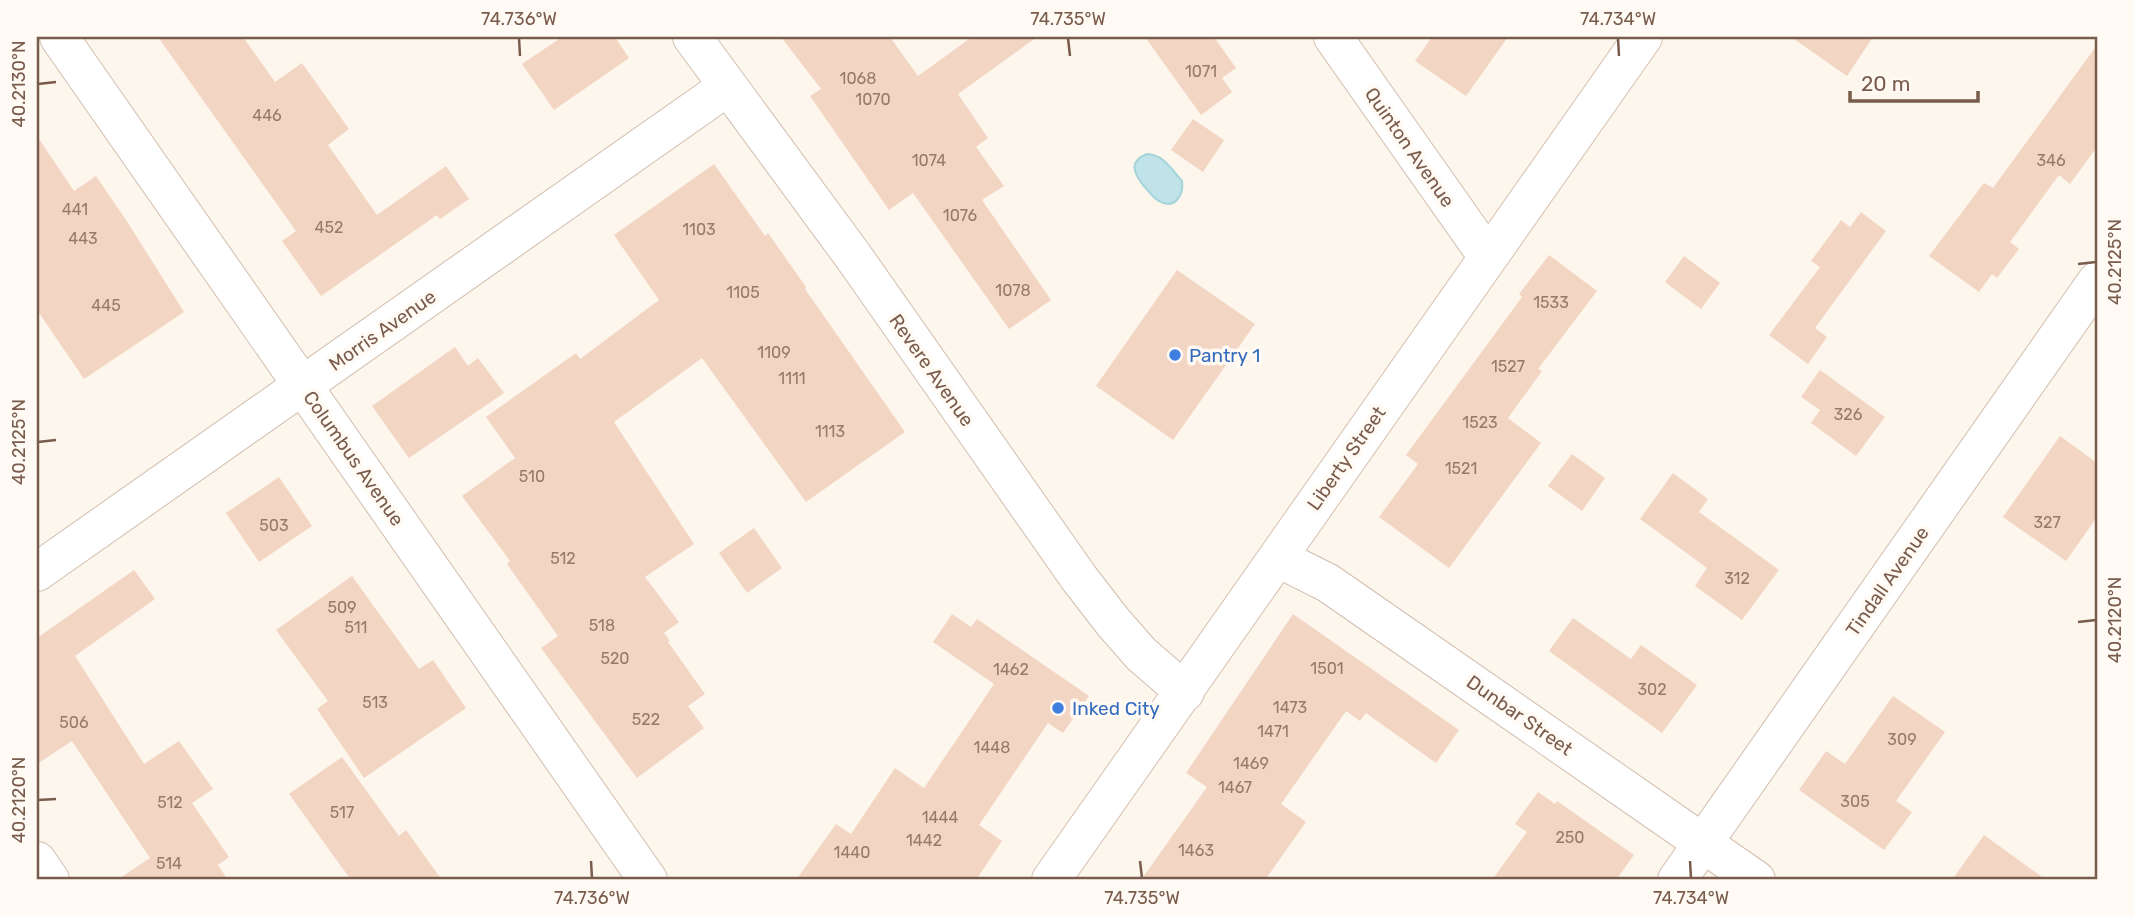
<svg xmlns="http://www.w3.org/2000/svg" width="2134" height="917" font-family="Rubik,sans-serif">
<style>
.water{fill:#bfe3e8;stroke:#a5d3da;stroke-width:2}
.building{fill:#f3d5c3}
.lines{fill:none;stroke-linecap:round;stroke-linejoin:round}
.street-casing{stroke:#d1beb0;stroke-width:40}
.secondary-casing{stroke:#d6c0b0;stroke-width:40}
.street{stroke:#fff;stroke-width:38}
.secondary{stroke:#fff;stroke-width:38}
.ticks{fill:none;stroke:#7a5c4d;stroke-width:2.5}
.shop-dot{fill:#3f7fe0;stroke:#fffaf3;stroke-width:2.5}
.labels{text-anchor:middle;stroke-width:7;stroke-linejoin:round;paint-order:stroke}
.number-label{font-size:16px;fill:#987a6a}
.street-label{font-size:19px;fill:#7a5c4d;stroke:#fffaf3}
.shop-label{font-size:19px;fill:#366cbe;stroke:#fffaf3;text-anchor:start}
.neatline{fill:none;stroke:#7a5c4d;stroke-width:2.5}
.ticks-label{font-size:18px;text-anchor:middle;fill:#7a5c4d}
</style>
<rect width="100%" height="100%" fill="#fdf6ec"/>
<path class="water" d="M1147,154c16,0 25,16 35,27 2,15 -8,29 -23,20 -6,-3 -11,-11 -16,-16 -10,-13 -14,-24 4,-31z"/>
<g class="building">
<polygon points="158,37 243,37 275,82 302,63 349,129 328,145 377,215 446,166 469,199 440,219 437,215 321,296 282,241 296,231"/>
<polygon points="562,37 615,37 629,58 554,110 522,64"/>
<polygon points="781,37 890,37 918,76 972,37 1037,37 958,94 988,138 976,147 1004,186 982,200 1051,300 1009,329 913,193 889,210 810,96 821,89"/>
<polygon points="1145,37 1214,37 1236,68 1222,78 1232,92 1201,115"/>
<polygon points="1432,37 1508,37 1466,96 1415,61"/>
<polygon points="1791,37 1873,37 1847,76"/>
<polygon points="2097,45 2097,147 2070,184 2059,175 2010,242 2019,249 1997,278 1992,274 1979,292 1929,256 1984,183 1993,188"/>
<polygon points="1193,119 1224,140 1203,172 1171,150"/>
<polygon points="37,136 74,191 96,176 128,223 184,312 84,379 37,310"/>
<polygon points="714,164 765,236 768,233 806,287 805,289 905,432 806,502 702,358 614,422 694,544 645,577 679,622 664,633 670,641 668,642 705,694 688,706 704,728 637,778 541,648 558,636 507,564 510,561 462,496 515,458 486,417 576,353 580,359 659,300 614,235"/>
<polygon points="1861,212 1886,231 1815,328 1827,337 1808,364 1769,335 1820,267 1811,261 1841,220 1850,227"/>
<polygon points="1549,255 1597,291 1538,369 1542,371 1508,418 1541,443 1449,568 1379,517 1418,464 1406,455 1522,297 1519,294"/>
<polygon points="1684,256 1720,283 1701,309 1665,282"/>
<polygon points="1177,270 1255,324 1173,440 1096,386"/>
<polygon points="455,347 468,366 478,358 504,393 409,458 372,406"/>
<polygon points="1820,370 1885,417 1856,456 1811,423 1820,410 1801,397"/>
<polygon points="2060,436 2097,463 2097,517 2066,561 2003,517"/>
<polygon points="1572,454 1605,478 1582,511 1548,486"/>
<polygon points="1673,473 1708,499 1699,512 1779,570 1742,620 1695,586 1707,568 1640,519"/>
<polygon points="279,477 312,526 259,562 226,513"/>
<polygon points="754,528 782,568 747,593 719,553"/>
<polygon points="134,570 155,599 75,656 144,764 179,741 213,789 192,803 229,857 218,865 228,880 117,880 150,858 72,741 37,764 37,638"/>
<polygon points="352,576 419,669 433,660 466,708 364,778 317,709 328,701 276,630"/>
<polygon points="952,614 971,627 977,619 1089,696 1063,733 1048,723 979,825 1002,841 976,880 796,880 836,824 851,834 895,768 924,788 994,684 933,642"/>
<polygon points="1293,614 1459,730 1436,763 1366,713 1360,721 1346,711 1281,804 1306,822 1265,880 1141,880 1207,787 1186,773"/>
<polygon points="1573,618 1631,659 1641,645 1697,685 1662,733 1549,651"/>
<polygon points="1893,696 1945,732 1896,801 1912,812 1884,850 1799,790 1826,751 1845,764"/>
<polygon points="342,757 399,836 406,830 442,880 351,880 289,794"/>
<polygon points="1538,792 1555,804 1557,801 1634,855 1616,880 1492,880 1527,832 1515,824"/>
<polygon points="1984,835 2046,880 1952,880"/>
</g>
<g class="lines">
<defs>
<g id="street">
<polyline points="59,37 648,880"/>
<polyline points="692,37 853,256 1079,578 1113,622 1141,654 1185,692"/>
<polyline points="1333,37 1488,257"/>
<polyline points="1278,558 1328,583 1756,880"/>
<polyline points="37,572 727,87"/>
<polyline points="37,861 50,880"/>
<polyline points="1677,880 2097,281"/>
</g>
<polyline id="secondary" points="1051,880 1643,37"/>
</defs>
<use href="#street" class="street-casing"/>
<use href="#secondary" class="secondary-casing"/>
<use href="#street" class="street"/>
<use href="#secondary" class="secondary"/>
</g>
<path class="ticks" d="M519,38l1,18M1068,38l2,18M1618,38l1,18M38,84l18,-2M2078,264l18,-2M38,442l18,-2M2078,622l18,-2M38,800l18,-1M591,861l1,17M1140,861l2,17M1690,861l1,17"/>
<g class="shop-dot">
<circle cx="1175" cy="355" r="7"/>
<circle cx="1058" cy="708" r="7"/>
</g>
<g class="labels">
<g class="number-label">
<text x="1201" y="77">1071</text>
<text x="858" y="84">1068</text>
<text x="873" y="105">1070</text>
<text x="267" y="121">446</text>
<text x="929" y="166">1074</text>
<text x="2051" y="166">346</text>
<text x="75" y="215">441</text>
<text x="960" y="221">1076</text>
<text x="329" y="233">452</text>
<text x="699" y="235">1103</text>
<text x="83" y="244">443</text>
<text x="1013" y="296">1078</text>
<text x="743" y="298">1105</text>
<text x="1551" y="308">1533</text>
<text x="106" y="311">445</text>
<text x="774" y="358">1109</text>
<text x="1508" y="372">1527</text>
<text x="792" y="384">1111</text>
<text x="1848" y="420">326</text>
<text x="1480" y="428">1523</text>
<text x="830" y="437">1113</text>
<text x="1461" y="474">1521</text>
<text x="532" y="482">510</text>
<text x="2047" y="528">327</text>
<text x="274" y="531">503</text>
<text x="563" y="564">512</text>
<text x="1737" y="584">312</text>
<text x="342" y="613">509</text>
<text x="602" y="631">518</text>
<text x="356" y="633">511</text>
<text x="615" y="664">520</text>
<text x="1327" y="674">1501</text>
<text x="1011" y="675">1462</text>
<text x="1652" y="695">302</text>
<text x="375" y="708">513</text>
<text x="1290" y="713">1473</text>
<text x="646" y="725">522</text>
<text x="74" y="728">506</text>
<text x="1273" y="737">1471</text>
<text x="1902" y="745">309</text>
<text x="992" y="753">1448</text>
<text x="1251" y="769">1469</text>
<text x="1235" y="793">1467</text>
<text x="1855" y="807">305</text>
<text x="170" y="808">512</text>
<text x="342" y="818">517</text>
<text x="940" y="823">1444</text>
<text x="1570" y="843">250</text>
<text x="924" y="846">1442</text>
<text x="1196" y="856">1463</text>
<text x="852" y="858">1440</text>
<text x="169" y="869">514</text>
</g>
<g class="street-label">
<text transform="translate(1410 147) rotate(55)" y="7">Quinton Avenue</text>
<text transform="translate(382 330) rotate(-35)" y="7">Morris Avenue</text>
<text transform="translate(932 370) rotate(55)" y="7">Revere Avenue</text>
<text transform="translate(354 458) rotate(55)" y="7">Columbus Avenue</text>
<text transform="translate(1346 458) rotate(-55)" y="7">Liberty Street</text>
<text transform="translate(1887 581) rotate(-55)" y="7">Tindall Avenue</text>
<text transform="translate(1520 715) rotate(35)" y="7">Dunbar Street</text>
</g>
<g class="shop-label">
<text x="1189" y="362">Pantry 1</text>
<text x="1072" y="715">Inked City</text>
</g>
</g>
<rect width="2134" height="917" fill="none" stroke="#fffaf3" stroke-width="77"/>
<path d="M1850 91v10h128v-10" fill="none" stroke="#7a5c4d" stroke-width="3.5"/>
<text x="1861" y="91" font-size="21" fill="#7a5c4d" stroke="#fffaf3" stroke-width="5" paint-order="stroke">20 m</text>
<rect x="38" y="38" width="2058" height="840" class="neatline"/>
<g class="ticks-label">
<text x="519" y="25">74.736°W</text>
<text x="1068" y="25">74.735°W</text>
<text x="1618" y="25">74.734°W</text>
<text transform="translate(19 84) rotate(-90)" y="6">40.2130°N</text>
<text transform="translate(2115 262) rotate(-90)" y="6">40.2125°N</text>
<text transform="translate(19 442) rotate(-90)" y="6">40.2125°N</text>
<text transform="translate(2115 620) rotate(-90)" y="6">40.2120°N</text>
<text transform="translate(19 800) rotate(-90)" y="6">40.2120°N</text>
<text x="592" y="904">74.736°W</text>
<text x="1142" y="904">74.735°W</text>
<text x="1691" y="904">74.734°W</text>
</g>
</svg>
